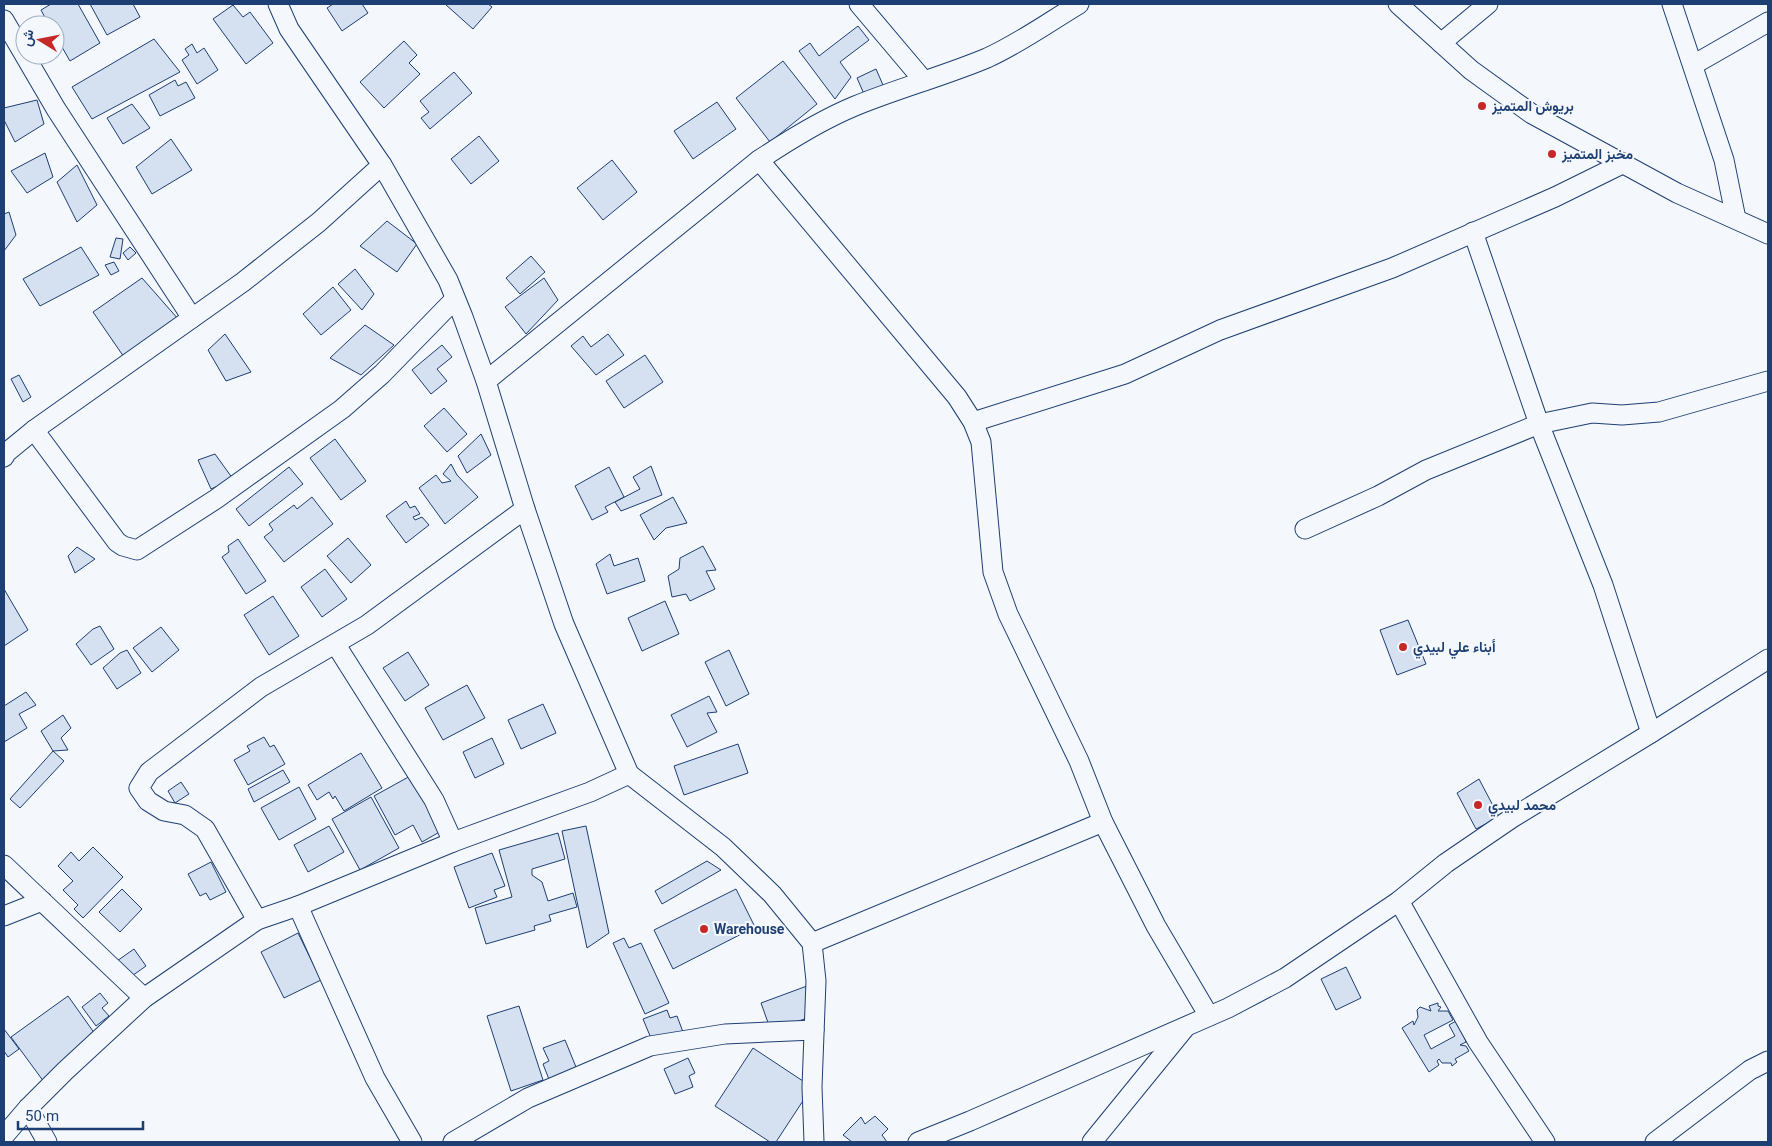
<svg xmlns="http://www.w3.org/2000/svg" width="1772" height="1146" font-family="Georgia,Vazirmatn,serif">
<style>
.building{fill:#d5e0f0;stroke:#1d3f73}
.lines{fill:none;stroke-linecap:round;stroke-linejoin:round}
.minor-casing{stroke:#1d3f73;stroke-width:21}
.minor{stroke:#f4f7fb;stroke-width:19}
.poi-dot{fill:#c62828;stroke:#f4f7fb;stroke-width:2}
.labels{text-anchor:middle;stroke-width:4;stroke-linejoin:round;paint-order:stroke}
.poi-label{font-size:14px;font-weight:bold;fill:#1d3f73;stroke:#f4f7fb;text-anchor:start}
</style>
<rect width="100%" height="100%" fill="#f4f7fb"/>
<g class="building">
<polygon points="51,4 78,4 100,43 70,61 55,35 55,25 49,25 41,10"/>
<polygon points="90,4 133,4 140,17 107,35"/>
<polygon points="333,4 362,4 368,13 342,31 327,8"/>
<polygon points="445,4 488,4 492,7 473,29"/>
<polygon points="233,5 243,17 250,12 273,43 246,64 213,19"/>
<polygon points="858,26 869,40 840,62 851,77 835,99 799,51 810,43 819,56"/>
<polygon points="154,39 180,72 92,119 72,87"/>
<polygon points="404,41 417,55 409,63 420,74 384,108 360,82"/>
<polygon points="192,44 197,53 204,48 218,70 197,84 182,60 189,55 185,49"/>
<polygon points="783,61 817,104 770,142 736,98"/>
<polygon points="876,69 883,85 864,94 857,78"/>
<polygon points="454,72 472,93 430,129 421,118 429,112 420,101"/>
<polygon points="175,80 178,86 186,82 195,98 160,116 149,95"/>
<polygon points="37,100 44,124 15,142 4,120 4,108"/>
<polygon points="717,102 736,129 693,159 674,131"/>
<polygon points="132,104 150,128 123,144 107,118"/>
<polygon points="479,136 499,161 471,184 451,159"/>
<polygon points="171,139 192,170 152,194 136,167"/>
<polygon points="45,153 53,177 27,193 11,171"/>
<polygon points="612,160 637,192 603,220 577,188"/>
<polygon points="77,165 97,205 77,222 57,182"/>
<polygon points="9,212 16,235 4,251 4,214"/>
<polygon points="387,221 417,244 397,272 360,246"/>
<polygon points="116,238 123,239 120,259 110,257"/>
<polygon points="81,247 99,275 40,306 23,279"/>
<polygon points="130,247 136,253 128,260 123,253"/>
<polygon points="531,256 545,272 520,294 506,278"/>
<polygon points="114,262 119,271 111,275 105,265"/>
<polygon points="355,269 374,294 362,310 338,284"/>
<polygon points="142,278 179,320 126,360 93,312"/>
<polygon points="544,278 558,300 526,334 505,307"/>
<polygon points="333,287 351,310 321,335 303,314"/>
<polygon points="365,325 394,345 361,375 330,358"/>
<polygon points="225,334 251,372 226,381 208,350"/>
<polygon points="608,334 624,355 596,375 571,346 583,336 591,347"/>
<polygon points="442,345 452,357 437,369 447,381 431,394 412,370"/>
<polygon points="645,355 663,382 624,408 606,381"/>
<polygon points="19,375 31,397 23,402 11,379"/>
<polygon points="444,408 467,434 447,452 424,426"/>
<polygon points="481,434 491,455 467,473 458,456"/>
<polygon points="335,439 366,481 341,500 310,458"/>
<polygon points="215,454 233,479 211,489 198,460"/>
<polygon points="451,464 457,475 478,497 445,524 419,488 436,475 442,483 451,481 443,474"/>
<polygon points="651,466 662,495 621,511 615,502 640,489 633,477"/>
<polygon points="289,467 303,484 249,526 236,509"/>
<polygon points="609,467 624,497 605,507 608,512 592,520 575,486"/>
<polygon points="312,497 333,524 284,562 264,537 273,530 269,524 294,505 297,509"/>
<polygon points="673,497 687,523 666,528 654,540 640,515"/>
<polygon points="406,501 410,508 415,506 420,514 413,517 415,520 422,517 429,525 406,543 386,516"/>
<polygon points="348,538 371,565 351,583 327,556"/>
<polygon points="238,539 266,581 246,594 222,557 229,552 228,546"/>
<polygon points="703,546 716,570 706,571 715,589 690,601 686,594 672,597 668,576 679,569 680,558"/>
<polygon points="77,547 95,559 75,573 68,556"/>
<polygon points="610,554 614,566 638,558 645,581 607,594 596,564"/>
<polygon points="325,569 347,599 322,617 301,587"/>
<polygon points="4,589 28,630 4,646"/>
<polygon points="273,596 299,636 269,655 244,615"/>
<polygon points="665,601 679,634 642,651 628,618"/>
<polygon points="1408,620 1426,664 1397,675 1380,630"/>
<polygon points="100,626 114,649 91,665 76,644 93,629"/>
<polygon points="161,627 179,650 152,672 133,648"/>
<polygon points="127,650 141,673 117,689 103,668 120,653"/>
<polygon points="729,650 749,694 726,706 705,662"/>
<polygon points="408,652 429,685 405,701 383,668"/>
<polygon points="467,685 485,718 443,740 425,708"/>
<polygon points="26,692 36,705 19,714 27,728 4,742 4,706"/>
<polygon points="709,696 717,712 707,713 717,732 687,747 671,715"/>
<polygon points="543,704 556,733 521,749 508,720"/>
<polygon points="63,715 71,728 61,738 68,750 53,751 41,731"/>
<polygon points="264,737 270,747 274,745 285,764 248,785 234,760 250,751 247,746"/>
<polygon points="492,738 504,764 475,778 463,752"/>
<polygon points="738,744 748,773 684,795 674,766"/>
<polygon points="53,751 64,761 20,808 10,799"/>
<polygon points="361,753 382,788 344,811 335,796 333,799 329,792 317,800 308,785"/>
<polygon points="283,770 290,782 254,802 248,789"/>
<polygon points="412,775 443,830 422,842 413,825 395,835 374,796"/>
<polygon points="1479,779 1499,817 1476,829 1457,793"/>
<polygon points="181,782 189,794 175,803 168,791"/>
<polygon points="299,787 316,819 279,840 261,808"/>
<polygon points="371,797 399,848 360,870 332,819"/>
<polygon points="329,826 344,852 308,872 294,845"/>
<polygon points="586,826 609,933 587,948 562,831"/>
<polygon points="558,833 565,859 532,869 532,875 542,882 548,901 573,893 577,907 549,915 551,921 534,926 535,930 486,944 475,908 512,897 499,850"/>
<polygon points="93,847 123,877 83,918 74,909 78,905 63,890 73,881 58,866 71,852 79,861"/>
<polygon points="492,853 505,886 494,890 497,897 469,908 454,867"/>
<polygon points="707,861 721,870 662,904 655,891"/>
<polygon points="211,862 226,892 210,900 206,893 200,896 188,874"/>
<polygon points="122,889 142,909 120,932 99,912"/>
<polygon points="736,889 755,927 673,969 654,930"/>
<polygon points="298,933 321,980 284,998 261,952"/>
<polygon points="624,938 629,948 641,943 669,1003 645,1014 613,943"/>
<polygon points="134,949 146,966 129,978 117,961"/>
<polygon points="1346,967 1361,998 1336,1010 1321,979"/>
<polygon points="807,986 810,1017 771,1031 761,1003"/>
<polygon points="100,993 108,1003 102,1008 109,1016 96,1026 82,1007"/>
<polygon points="68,996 100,1041 44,1082 11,1037"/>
<polygon points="1438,1003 1438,1006 1441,1007 1438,1011 1448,1011 1453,1020 1424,1035 1431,1049 1455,1036 1449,1025 1456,1021 1465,1039 1466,1042 1460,1045 1466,1046 1469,1051 1455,1059 1457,1062 1452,1066 1451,1063 1442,1063 1439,1059 1437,1061 1439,1065 1429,1072 1402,1028 1413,1021 1414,1025 1418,1017 1417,1010 1420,1007 1431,1011 1429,1006"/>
<polygon points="519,1006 543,1080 511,1091 487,1016"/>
<polygon points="667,1010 670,1018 677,1016 683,1032 653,1043 643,1019"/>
<polygon points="4,1029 19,1049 8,1057 4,1051"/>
<polygon points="565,1040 578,1072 550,1082 543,1064 549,1061 543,1048"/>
<polygon points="753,1048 812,1087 776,1142 770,1142 715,1106"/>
<polygon points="688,1058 695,1073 689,1076 693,1087 675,1094 664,1069"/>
<polygon points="875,1116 888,1129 882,1135 887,1142 852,1142 843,1135 861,1117 865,1124"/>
</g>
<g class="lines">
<defs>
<g id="minor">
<polyline points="859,4 924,81"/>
<polyline points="1398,4 1471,70 1532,114 1677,193 1768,234"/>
<polyline points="1672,4 1724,160 1736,219"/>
<polyline points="4,20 56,109 192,318"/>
<polyline points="1441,43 1488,4"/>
<polyline points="1693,65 1768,22"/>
<polyline points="759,160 957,397 973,422 981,442 993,572 1008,614 1079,761 1103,822 1156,926 1209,1016"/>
<polyline points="382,165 448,280 463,317 486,381 525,509 564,624 629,774 723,847 772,894 812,943 816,981 812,1087 814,1142"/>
<polyline points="1473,232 1539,424 1603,585 1651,733"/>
<path d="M486,381l273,-221c30,-20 62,-40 96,-54 44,-18 89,-30 132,-48 33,-15 62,-36 92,-54"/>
<polyline points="973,422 1125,374 1220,330 1392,268 1555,197 1624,163"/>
<polyline points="34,430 117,542 123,546 137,550 216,499 342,409 382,374 455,299"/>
<polyline points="4,457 6,453 34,430 243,282 319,222 382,165 289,29 278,4"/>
<polyline points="1305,529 1378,496 1426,470 1539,424 1592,413 1622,415 1659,412 1768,381"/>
<polyline points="336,645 434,800 453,842"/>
<polyline points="4,865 144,998"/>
<polyline points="1399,901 1478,1042 1545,1142"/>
<polyline points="298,906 375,1078 412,1142"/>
<polyline points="4,916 42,901"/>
<polyline points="257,920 205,829 185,815 164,811 148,801 139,788 149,772 261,687 367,625 525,509"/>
<polyline points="812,943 1103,822"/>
<polyline points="28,1108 47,1142"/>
<polyline points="4,1136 28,1108 65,1071 144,998 257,920 298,906 453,842 590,792 629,774"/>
<polyline points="453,1142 528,1098 650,1046 725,1034 814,1030"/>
<polyline points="918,1142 970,1121 1228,1008 1285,978 1399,901 1446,863 1512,818 1651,733 1768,659"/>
<polyline points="1092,1142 1184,1029"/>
<polyline points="1655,1142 1750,1070 1768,1061"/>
</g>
</defs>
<use href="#minor" class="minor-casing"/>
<use href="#minor" class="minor"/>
</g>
<g class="poi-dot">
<circle cx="1482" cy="106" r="5"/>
<circle cx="1552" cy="154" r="5"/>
<circle cx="1403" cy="647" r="5"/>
<circle cx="1478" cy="805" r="5"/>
<circle cx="704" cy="929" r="5"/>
</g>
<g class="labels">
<g class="poi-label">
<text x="1492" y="111">بريوش المتميز</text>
<text x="1562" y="159">مخبز المتميز</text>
<text x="1413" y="652">أبناء علي لبيدي</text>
<text x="1488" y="810">محمد لبيدي</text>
<text x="714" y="934">Warehouse</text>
</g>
</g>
<rect width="1772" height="1146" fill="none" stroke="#1d3f73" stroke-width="10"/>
<g transform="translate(40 40) rotate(280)"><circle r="24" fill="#f4f7fb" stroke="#9eadc5"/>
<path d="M0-4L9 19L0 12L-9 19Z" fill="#c62828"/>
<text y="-8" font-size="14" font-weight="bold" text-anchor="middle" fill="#1d3f73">ش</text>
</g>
<path d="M18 1121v8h125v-8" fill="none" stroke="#1d3f73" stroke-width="2.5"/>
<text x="25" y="1121" font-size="15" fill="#1d3f73" stroke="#f4f7fb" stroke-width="4" paint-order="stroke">50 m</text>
</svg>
